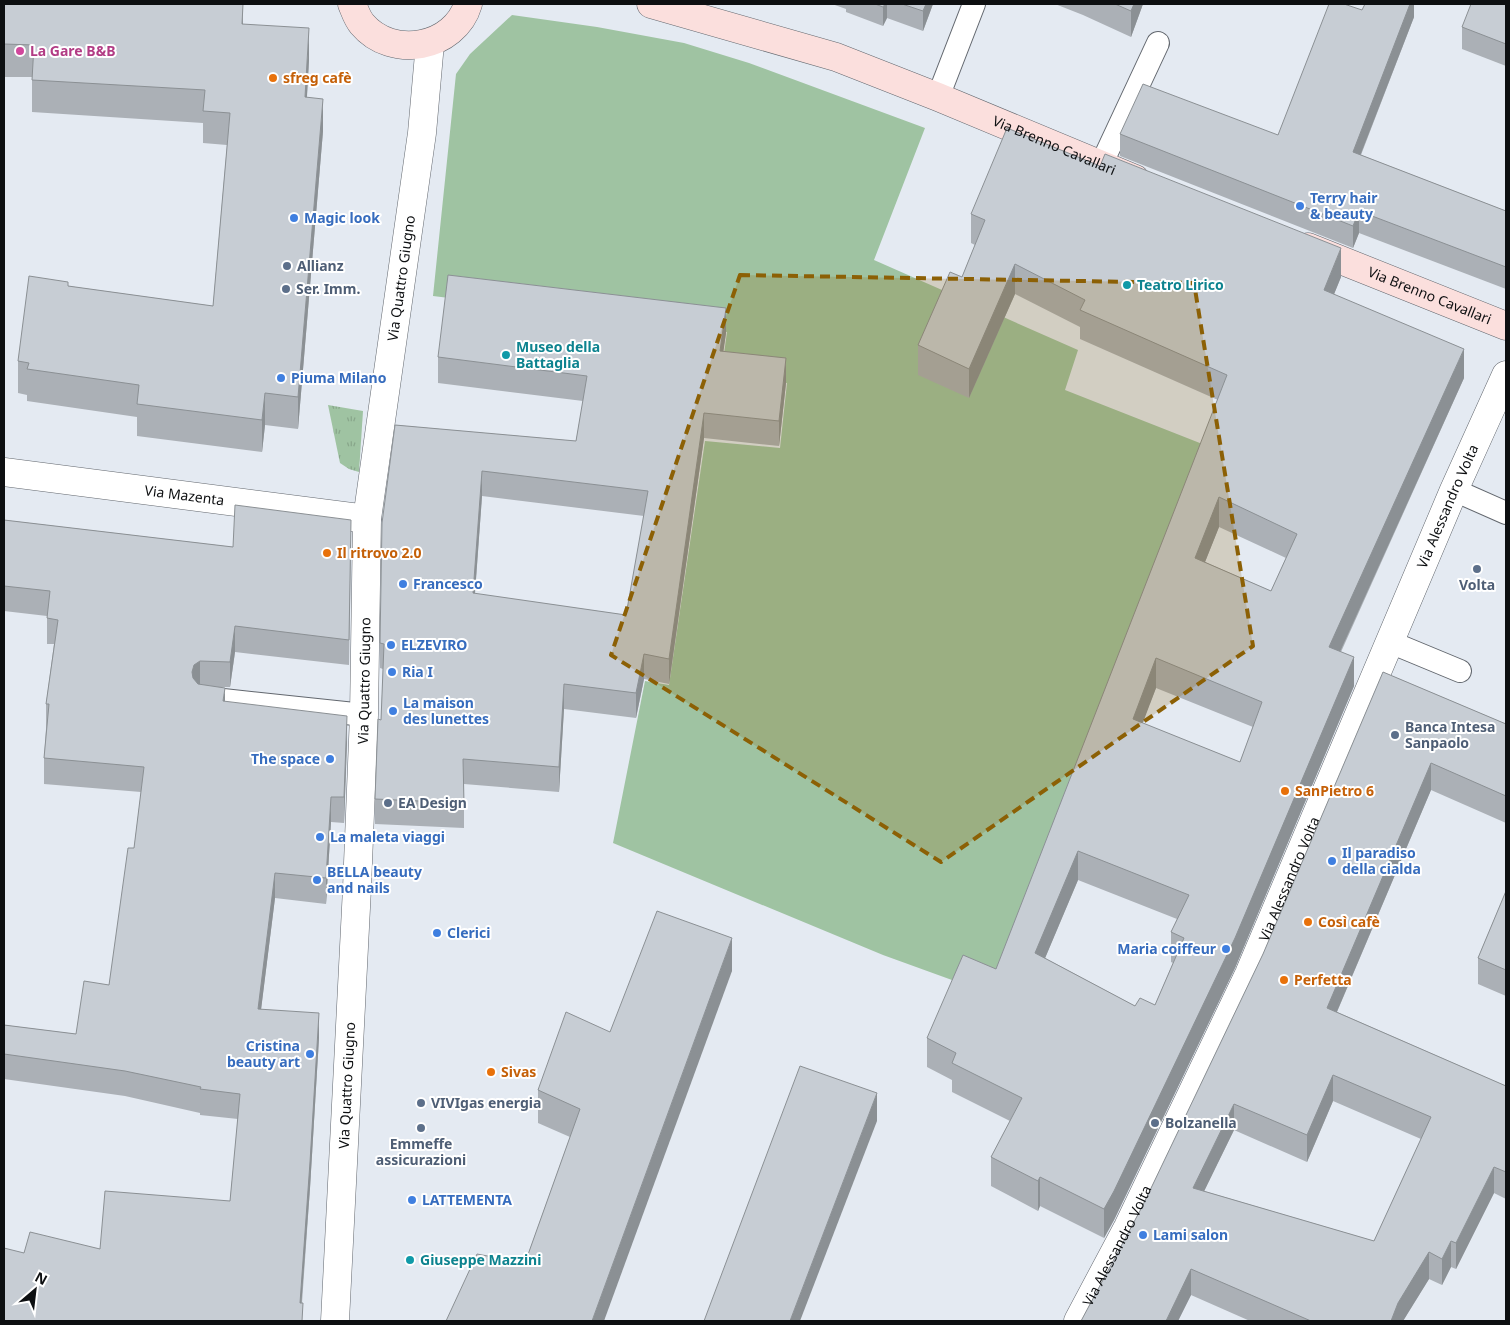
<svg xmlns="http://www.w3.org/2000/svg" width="1510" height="1325" font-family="'Noto Sans',sans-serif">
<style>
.grass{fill:url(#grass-tufts)}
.green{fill:#9fc3a2}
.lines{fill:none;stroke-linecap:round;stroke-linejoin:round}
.lane-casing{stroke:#62676e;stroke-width:24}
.street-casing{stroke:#62676e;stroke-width:29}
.secondary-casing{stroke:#62676e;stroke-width:29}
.lane{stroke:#fff;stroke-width:22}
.street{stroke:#fff;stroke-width:28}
.secondary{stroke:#fbdfdd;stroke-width:28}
.wall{fill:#abb0b6;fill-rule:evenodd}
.shaded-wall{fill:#8b9094}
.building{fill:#c7cdd4;stroke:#8b9094;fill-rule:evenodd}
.marked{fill:#8c6005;fill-opacity:0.2;stroke:#8c6005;stroke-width:4;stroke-dasharray:10 6;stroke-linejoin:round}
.hotel-dot{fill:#d1479c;stroke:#fff;stroke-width:2}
.food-dot{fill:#e8710a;stroke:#fff;stroke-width:2}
.shop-dot{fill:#3f7fe0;stroke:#fff;stroke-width:2}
.service-dot{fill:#5c6f8a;stroke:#fff;stroke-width:2}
.culture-dot{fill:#0f9aa8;stroke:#fff;stroke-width:2}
.labels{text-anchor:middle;stroke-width:4;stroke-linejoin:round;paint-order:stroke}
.hotel-label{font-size:14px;font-weight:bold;fill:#b23c85;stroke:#fff;text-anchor:start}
.food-label{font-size:14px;font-weight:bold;fill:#c56008;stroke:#fff;text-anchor:start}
.street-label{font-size:14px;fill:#0d0f11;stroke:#fff}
.shop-label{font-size:14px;font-weight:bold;fill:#366cbe;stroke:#fff;text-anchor:start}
.service-label{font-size:14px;font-weight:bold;fill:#4e5e75;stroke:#fff;text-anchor:start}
.culture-label{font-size:14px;font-weight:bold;fill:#0d838f;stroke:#fff;text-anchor:start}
</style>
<defs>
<pattern id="grass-tufts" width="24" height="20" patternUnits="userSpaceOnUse" patternTransform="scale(1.25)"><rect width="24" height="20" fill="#9fc3a2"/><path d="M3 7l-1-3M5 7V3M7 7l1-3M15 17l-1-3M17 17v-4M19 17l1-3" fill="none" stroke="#88a68a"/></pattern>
</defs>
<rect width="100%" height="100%" fill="#e4eaf2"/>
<polygon class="grass" points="328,405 363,411 359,472 349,469 340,463"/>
<polygon class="green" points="512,15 597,27 684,43 749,63 925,128 874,260 1078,350 1065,390 1210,447 996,999 963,984 883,955 613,843 645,681 669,685 705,441 780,448 787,383 721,376 727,332 433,296 456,74 470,54"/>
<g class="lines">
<defs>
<g id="lane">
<polyline points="938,97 974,4"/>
<polyline points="1101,165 1158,43"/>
<polyline points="1454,490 1506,513"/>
<polyline points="1390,642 1460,671"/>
<polyline points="205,698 364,715"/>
</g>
<g id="street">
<path id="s1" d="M4,472l363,47"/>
<path id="s2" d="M335,1321l22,-433 7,-173 3,-196 55,-386 8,-90"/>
<path id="s3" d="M1078,1321l50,-94 121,-253 205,-484 52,-115"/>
</g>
<g id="secondary">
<path d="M352,4c3,7 5,14 10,20 30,36 93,24 106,-20"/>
<path id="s4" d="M651,4l185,53 102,40 197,82"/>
<path id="s5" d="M1308,247l198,79"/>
</g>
</defs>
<use href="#lane" class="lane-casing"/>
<use href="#street" class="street-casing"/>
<use href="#secondary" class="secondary-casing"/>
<use href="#lane" class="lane"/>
<use href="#street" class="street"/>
<use href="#secondary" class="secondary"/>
</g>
<g class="wall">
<polygon points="4,4 243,24 309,60 307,97 323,131 298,429 265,425 262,452 137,436 137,417 27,401 27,395 18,393 18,361 68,286 213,306 227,145 203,143 203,123 32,112 32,77 4,77"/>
<polygon points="832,4 933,4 923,31 887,18 883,26 846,12 846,9"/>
<polygon points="1055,4 1143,4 1131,37 1083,15"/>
<polygon points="1414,4 1414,17 1361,155 1506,211 1506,289 1359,233 1353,248 1120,156 1120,134 1278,135 1362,10"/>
<polygon points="1506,4 1506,66 1462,49 1462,27"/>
<path d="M971,214l370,63 -7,17 130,84 -123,274 13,34 -119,282 -121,252 -10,18 -64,-32 -2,5 -47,-25v-29l19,-36 -58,-29v-12l-25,-13v-29l69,-69 222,-569 -138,-61v-12l-65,-33 -46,104 -51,-23v-30l44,-68 13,-32 -4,-2zM1219,527l67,31 -15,33 -66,-29zM1156,688l97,39 -13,35 -98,-39zM1078,880l99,39 -6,13v30l2,1 -18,42 -20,1 -90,-48z"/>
<path d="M726,333l-3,18 63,32 -7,63 -75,-8 -35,246 -25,-5 -8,39 -72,-9 -5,83 -95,-8v44l-89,-4v-25l6,-79 2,-51 -3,-1v-25l15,-218 181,16 7,-40 -145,-18v-26zM482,496l162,20 -18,99 -151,-21z"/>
<polygon points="4,520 233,547 351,545 349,665 235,652 230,687 218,687 225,702 347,741 344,823 331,822 326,904 275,898 261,1009 319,1038 310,1188 302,1303 24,1253 100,1249 230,1201 238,1119 200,1115 200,1113 125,1096 4,1079 4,1025 76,1034 109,985 134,848 141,792 44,784 44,758 46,729 46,704 54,644 47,644 47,616 4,611"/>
<path d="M1383,672l123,52v99l-75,-33 -94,222 169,74v113l-12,-6 -38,76 -5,-2 -9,18 -13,-6 -26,42h-153l-59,-26 -13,26h-97l61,-114 121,-253zM1333,1101l88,38 -47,102 -170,-50 30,-61 73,32z"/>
<polygon points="1506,891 1506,996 1478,984 1478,958"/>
<polygon points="732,971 525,1263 570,1137 538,1123 538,1090 610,1032"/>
</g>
<g class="shaded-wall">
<polygon points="243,4 243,35 242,24"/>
<polygon points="885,4 887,4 887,18 883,26 883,7"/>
<polygon points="926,4 933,4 923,31 923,11"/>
<polygon points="1134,4 1143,4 1131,37 1131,11"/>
<polygon points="1410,4 1414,4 1414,17 1353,174 1353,152"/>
<polygon points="309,28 309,60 305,129 305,97"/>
<polygon points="323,99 323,131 298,429 298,397"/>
<polygon points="1359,211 1359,233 1353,248 1353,226"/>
<polygon points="1341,248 1341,277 1324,319 1324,290"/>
<polygon points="1015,264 1015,294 969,398 969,369"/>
<polygon points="726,308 726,333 720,376 720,351"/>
<polygon points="1464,349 1464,378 1329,676 1329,647"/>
<polygon points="786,358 786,383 779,446 779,421"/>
<polygon points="265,393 265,425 262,452 262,420"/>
<polygon points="704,413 704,438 669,684 669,659"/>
<polygon points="482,471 482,496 473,619 473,593"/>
<polygon points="1219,497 1219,527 1195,587 1195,558"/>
<polygon points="235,626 235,652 230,687 230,662"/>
<polygon points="644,654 644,679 636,718 636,693"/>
<polygon points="1354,657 1354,686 1235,968 1114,1220 1104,1238 1104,1209"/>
<polygon points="1156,658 1156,688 1133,749 1133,719"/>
<polygon points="200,661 200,686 192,697 192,672 194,665"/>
<polygon points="564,684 564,709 559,792 559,767"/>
<polygon points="225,688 225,713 223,701"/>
<polygon points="347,716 347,741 344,823 344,797"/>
<polygon points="1431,763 1431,790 1327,1035 1327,1008"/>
<polygon points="331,797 331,822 326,904 326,878"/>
<polygon points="1078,851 1078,880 1035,982 1035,953"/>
<polygon points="275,873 275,898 258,1034 258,1009"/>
<polygon points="732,938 732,971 604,1321 592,1321"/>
<polygon points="319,1013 319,1038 310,1188 300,1321 300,1303"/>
<polygon points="1333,1075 1333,1101 1307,1162 1307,1135"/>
<polygon points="877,1093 877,1121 800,1321 790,1321"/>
<polygon points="1234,1104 1234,1130 1193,1214 1193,1188"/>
<polygon points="1494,1167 1494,1193 1456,1269 1456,1243"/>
<polygon points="1040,1177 1040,1206 1038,1211 1038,1181"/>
<polygon points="1451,1241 1451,1267 1442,1285 1442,1259"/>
<polygon points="1429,1252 1429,1279 1403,1321 1391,1321 1398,1303"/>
<polygon points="1191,1269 1191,1295 1178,1321 1166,1321"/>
</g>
<g class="building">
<polygon points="4,4 243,4 242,24 309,28 305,97 323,99 298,397 265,393 262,420 137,404 139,385 27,369 29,363 18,361 29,276 68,282 68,286 213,306 230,113 203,111 205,90 32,80 34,45 4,44"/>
<polygon points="875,4 885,4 883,7"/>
<polygon points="902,4 926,4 923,11"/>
<polygon points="1115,4 1134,4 1131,11"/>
<polygon points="1329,4 1344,4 1362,10 1365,4 1410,4 1353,152 1506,211 1506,267 1359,211 1353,226 1120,134 1143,84 1278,135"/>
<polygon points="1471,4 1506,4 1506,44 1462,27"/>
<path d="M1007,128l93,38 5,-12 236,94 -17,42 140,59 -135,298 25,10 -119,281 -121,253 -10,18 -64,-32 -2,4 -47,-24 31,-59 -70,-35 4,-10 -29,-15 36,-83 33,14 231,-594 -147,-65 5,-10 -70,-36 -46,105 -51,-24 32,-73 12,5 23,-57 -14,-6zM1219,497l78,37 -26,57 -76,-33zM1156,658l106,44 -22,60 -107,-43zM1078,851l111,44 -18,37 13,6 -29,67 -15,-7 -5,8 -100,-53z"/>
<path d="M448,275l278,33 -6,43 66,7 -7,63 -75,-8 -35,246 -25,-5 -8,39 -72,-9 -5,83 -96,-8 1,44 -89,-4 3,-80 3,1 3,-76 -4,-1 2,-120 13,-98 181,16 11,-65 -149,-19zM482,471l166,20 -22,124 -153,-22z"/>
<polygon points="235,505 351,520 349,640 235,626 230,662 200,661 194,665 192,672 193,678 198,684 225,688 223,701 347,716 344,797 331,797 326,878 275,873 258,1009 319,1013 310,1162 300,1303 303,1303 302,1321 4,1321 4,1248 24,1253 30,1232 100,1249 105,1191 230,1201 240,1094 200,1089 201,1087 125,1071 4,1054 4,1025 76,1034 84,981 109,985 128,848 134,848 144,767 44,758 49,704 46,704 58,620 47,618 50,591 4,586 4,520 233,547"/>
<path d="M1383,672l123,52v72l-75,-33 -104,245 179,78v86l-12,-5 -38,76 -5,-2 -9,18 -13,-7 -31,51 -7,18h-80l-120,-52 -25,52h-85l61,-114 121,-253zM1333,1075l98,42 -57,124 -181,-53 41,-84 73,31z"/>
<polygon points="1506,891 1506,970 1478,958"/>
<polygon points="657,911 732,938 592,1321 446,1321 477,1254 525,1263 580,1109 538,1090 566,1012 610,1032"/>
<polygon points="800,1066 877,1093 790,1321 704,1321"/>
</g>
<path class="marked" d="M740,275l454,8 59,363 -312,216 -330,-207z"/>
<circle class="hotel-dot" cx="20" cy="51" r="5"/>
<g class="food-dot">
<circle cx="273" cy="78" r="5"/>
<circle cx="327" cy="553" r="5"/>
<circle cx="1285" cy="791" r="5"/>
<circle cx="1308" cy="922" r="5"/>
<circle cx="1284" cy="980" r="5"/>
<circle cx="491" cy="1072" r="5"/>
</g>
<g class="shop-dot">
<circle cx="1300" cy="206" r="5"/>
<circle cx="294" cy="218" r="5"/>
<circle cx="281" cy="378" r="5"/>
<circle cx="403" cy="584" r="5"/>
<circle cx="391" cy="645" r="5"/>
<circle cx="392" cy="672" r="5"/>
<circle cx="393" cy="711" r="5"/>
<circle cx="330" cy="759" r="5"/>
<circle cx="320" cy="837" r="5"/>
<circle cx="1332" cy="861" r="5"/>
<circle cx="317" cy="880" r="5"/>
<circle cx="437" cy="933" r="5"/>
<circle cx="1226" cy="949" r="5"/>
<circle cx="310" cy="1054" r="5"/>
<circle cx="412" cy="1200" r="5"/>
<circle cx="1143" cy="1235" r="5"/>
</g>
<g class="service-dot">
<circle cx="287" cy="266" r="5"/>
<circle cx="286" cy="289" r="5"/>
<circle cx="1477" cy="569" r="5"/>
<circle cx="1395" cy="735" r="5"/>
<circle cx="388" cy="803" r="5"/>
<circle cx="421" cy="1103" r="5"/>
<circle cx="1155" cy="1123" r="5"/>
<circle cx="421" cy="1128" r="5"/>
</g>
<g class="culture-dot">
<circle cx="1127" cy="285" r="5"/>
<circle cx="506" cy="355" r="5"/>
<circle cx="410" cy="1260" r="5"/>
</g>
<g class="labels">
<g class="hotel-label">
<text x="30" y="56">La Gare B&amp;B</text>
</g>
<g class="food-label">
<text x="283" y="83">sfreg cafè</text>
<text x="337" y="558">Il ritrovo 2.0</text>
<text x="1295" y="796">SanPietro 6</text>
<text x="1318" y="927">Così cafè</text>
<text x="1294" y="985">Perfetta</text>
<text x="501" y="1077">Sivas</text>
</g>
<g class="street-label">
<text dy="5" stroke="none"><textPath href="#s4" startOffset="428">Via Brenno Cavallari</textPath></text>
<text dy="5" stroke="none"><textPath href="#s2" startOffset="1046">Via Quattro Giugno</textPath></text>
<text dy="5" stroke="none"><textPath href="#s5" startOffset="131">Via Brenno Cavallari</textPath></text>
<text dy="5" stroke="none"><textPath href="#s1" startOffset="182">Via Mazenta</textPath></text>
<text dy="5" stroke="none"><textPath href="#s3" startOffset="895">Via Alessandro Volta</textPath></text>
<text dy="5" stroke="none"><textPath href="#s2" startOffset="641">Via Quattro Giugno</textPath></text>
<text dy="5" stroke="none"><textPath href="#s3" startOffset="490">Via Alessandro Volta</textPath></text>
<text dy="5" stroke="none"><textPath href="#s2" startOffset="236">Via Quattro Giugno</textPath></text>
<text dy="5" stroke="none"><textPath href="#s3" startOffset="85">Via Alessandro Volta</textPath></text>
</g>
<g class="shop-label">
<text x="1310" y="203">Terry hair<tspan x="1310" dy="16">&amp; beauty</tspan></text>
<text x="304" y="223">Magic look</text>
<text x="291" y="383">Piuma Milano</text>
<text x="413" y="589">Francesco</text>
<text x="401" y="650">ELZEVIRO</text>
<text x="402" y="677">Ria I</text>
<text x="403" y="708">La maison<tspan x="403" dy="16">des lunettes</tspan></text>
<text x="320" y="764" text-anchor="end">The space</text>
<text x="330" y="842">La maleta viaggi</text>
<text x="1342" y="858">Il paradiso<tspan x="1342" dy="16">della cialda</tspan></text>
<text x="327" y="877">BELLA beauty<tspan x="327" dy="16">and nails</tspan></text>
<text x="447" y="938">Clerici</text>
<text x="1216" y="954" text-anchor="end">Maria coiffeur</text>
<text x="300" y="1051" text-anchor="end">Cristina<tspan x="300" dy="16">beauty art</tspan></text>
<text x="422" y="1205">LATTEMENTA</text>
<text x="1153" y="1240">Lami salon</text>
</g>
<g class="service-label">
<text x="297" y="271">Allianz</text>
<text x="296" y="294">Ser. Imm.</text>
<text x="1477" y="590" text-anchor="middle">Volta</text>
<text x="1405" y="732">Banca Intesa<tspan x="1405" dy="16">Sanpaolo</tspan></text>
<text x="398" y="808">EA Design</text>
<text x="431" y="1108">VIVIgas energia</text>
<text x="1165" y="1128">Bolzanella</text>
<text x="421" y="1149" text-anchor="middle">Emmeffe<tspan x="421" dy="16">assicurazioni</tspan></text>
</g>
<g class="culture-label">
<text x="1137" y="290">Teatro Lirico</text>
<text x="516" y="352">Museo della<tspan x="516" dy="16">Battaglia</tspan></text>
<text x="420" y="1265">Giuseppe Mazzini</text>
</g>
</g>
<rect width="1510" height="1325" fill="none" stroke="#0d0f11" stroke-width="10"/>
<g transform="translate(35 1290) rotate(28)" stroke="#ffffff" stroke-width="4" paint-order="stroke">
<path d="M0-4L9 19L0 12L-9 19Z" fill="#0d0f11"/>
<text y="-8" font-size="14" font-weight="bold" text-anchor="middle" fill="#0d0f11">N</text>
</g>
</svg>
